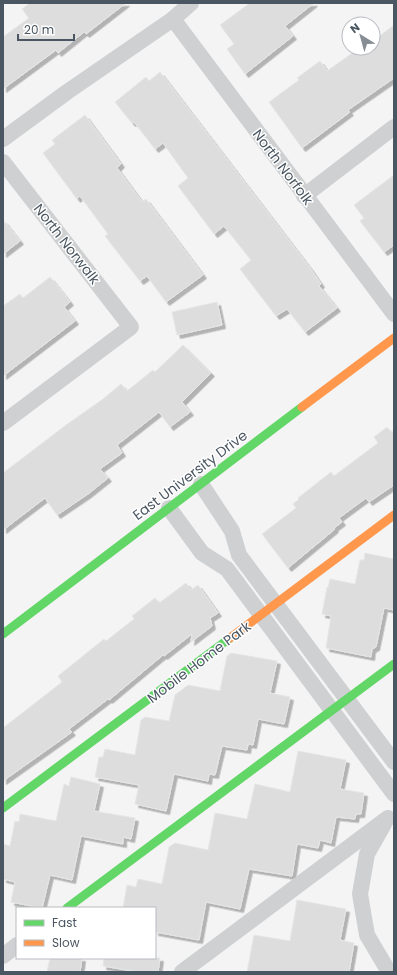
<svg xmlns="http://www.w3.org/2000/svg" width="397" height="975" font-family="Poppins,sans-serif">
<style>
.building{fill:#ddddde;stroke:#e5e6e7;filter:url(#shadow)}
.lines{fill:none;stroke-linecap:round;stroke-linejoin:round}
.street{stroke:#ced0d2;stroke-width:16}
.fast{stroke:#63d668;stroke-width:9}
.slow{stroke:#ff974d;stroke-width:9}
.labels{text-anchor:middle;stroke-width:3;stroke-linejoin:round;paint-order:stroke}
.street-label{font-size:14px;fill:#4a5661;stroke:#fff}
</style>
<defs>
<filter id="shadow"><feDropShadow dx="3.5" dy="3.5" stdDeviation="0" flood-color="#0004"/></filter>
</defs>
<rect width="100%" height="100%" fill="#f4f4f4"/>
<g class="building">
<polygon points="30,3 126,3 86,34 84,32 58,53 56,50 3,89 3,37 29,18 22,9"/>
<polygon points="250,3 314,3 285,26 293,36 245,74 227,49 234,44 220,25"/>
<polygon points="394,25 394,78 348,110 350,112 302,148 269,102 299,80 297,78 320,61 327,71 358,49 360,51 364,48 373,48 373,41"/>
<polygon points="160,72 310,268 321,284 319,286 337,308 305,332 287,309 276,316 240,269 251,260 224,226 214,234 178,186 188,178 163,143 155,149 134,122 132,123 115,102 146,77 149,81"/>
<polygon points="85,115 121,164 117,168 142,202 146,199 203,275 166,302 147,276 140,281 105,236 108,234 80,196 77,199 43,153 55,144 52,140"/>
<polygon points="394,175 394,245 384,252 360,221 364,218 354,205"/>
<polygon points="3,220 20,241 3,254"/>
<polygon points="50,277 70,302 64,307 75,321 3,376 3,306 20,294 23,298"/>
<polygon points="217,302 222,325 177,335 172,312"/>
<polygon points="183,345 211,373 182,402 190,412 170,427 159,412 117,445 122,453 100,469 108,478 88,494 57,515 45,498 3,530 3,473 66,425 103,399 121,384 127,391 153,370 155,372"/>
<polygon points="387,427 391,432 394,431 394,485 369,502 366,498 339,518 342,522 334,528 335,529 288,568 262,534 296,508 293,504 299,499 298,498 331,472 334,476 378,443 374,437"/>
<polygon points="365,553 394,559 394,610 384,608 376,647 372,649 371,657 326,648 331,616 322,614 327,587 328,588 330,579 355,584 360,560 364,560"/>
<polygon points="186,583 191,590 198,585 218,613 210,618 212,626 191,642 192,634 164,656 163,655 109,700 108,699 69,729 72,732 3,781 3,728 62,682 58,676 104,639 106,641 134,619 132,616 155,598 159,603"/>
<polygon points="231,653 277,661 270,693 290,697 284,724 258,719 253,745 248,744 247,750 222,746 215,775 209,774 208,781 174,774 166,811 135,804 139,785 95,777 99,757 103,757 105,749 135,755 141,720 145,717 169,721 175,695 188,685 220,691 227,656"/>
<polygon points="298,751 346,760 340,789 364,793 361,814 356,814 355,819 336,817 331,843 320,840 318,848 297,844 292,876 249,869 240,909 206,902 199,940 155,932 155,908 123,908 127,885 136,887 138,879 162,884 169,847 175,843 208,850 215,813 247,819 255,784 290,792"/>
<polygon points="71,777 100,784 94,811 135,818 131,839 123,837 123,844 81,836 72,880 50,875 42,908 11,902 15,882 3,879 3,844 10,846 15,821 19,822 20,814 56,821 64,784 69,786"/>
<polygon points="297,900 346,909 340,940 354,943 349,972 247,972 254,935 290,941"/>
<polygon points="50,958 82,958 80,972 47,972"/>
<polygon points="104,958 160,958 158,972 138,972 103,966"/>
</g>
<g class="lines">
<g class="street">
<polyline points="173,19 394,314"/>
<polyline points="3,139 67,92 173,19 191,3"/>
<polyline points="3,162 131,327 3,423"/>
<polyline points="304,196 394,127"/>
<polyline points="201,484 232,531 239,555 394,762"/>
<polyline points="169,508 202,553 227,569 394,794"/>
<polyline points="384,824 367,854 360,894 367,935 389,972"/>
<polyline points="3,956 17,945"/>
<polyline points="182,972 388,818"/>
</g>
<g class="fast">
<polyline points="3,634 302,407"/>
<polyline points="3,808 230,638"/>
<polyline points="67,908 394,664"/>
</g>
<g class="slow">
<polyline points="302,407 394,338"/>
<polyline points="230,638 394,515"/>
</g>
</g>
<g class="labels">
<g class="street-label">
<text transform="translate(283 167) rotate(53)" y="5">North Norfolk</text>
<text transform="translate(67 244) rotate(52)" y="5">North Norwalk</text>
<text transform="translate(190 475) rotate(-37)" y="5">East University Drive</text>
<text transform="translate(199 662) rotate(-37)" y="5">Mobile Home Park</text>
</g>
</g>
<rect width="397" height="975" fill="none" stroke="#4a5661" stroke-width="8"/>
<rect x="16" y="907" width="140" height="52" fill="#ffffff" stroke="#b7bbc0"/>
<rect x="24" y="920" width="20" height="6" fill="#63d668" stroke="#b7bbc0"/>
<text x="52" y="927" font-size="12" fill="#4a5661">Fast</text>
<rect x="24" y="940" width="20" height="6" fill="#ff974d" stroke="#b7bbc0"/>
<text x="52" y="947" font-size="12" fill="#4a5661">Slow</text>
<g transform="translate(361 36) rotate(323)"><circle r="19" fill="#ffffff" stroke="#b7bbc0"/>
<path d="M0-3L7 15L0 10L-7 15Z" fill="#868d94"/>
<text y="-6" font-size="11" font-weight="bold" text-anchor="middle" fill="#4a5661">N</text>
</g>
<path d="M18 34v6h56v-6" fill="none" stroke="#4a5661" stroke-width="2"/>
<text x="24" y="34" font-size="12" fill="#4a5661" stroke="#ffffff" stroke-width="3" paint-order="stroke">20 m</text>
</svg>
